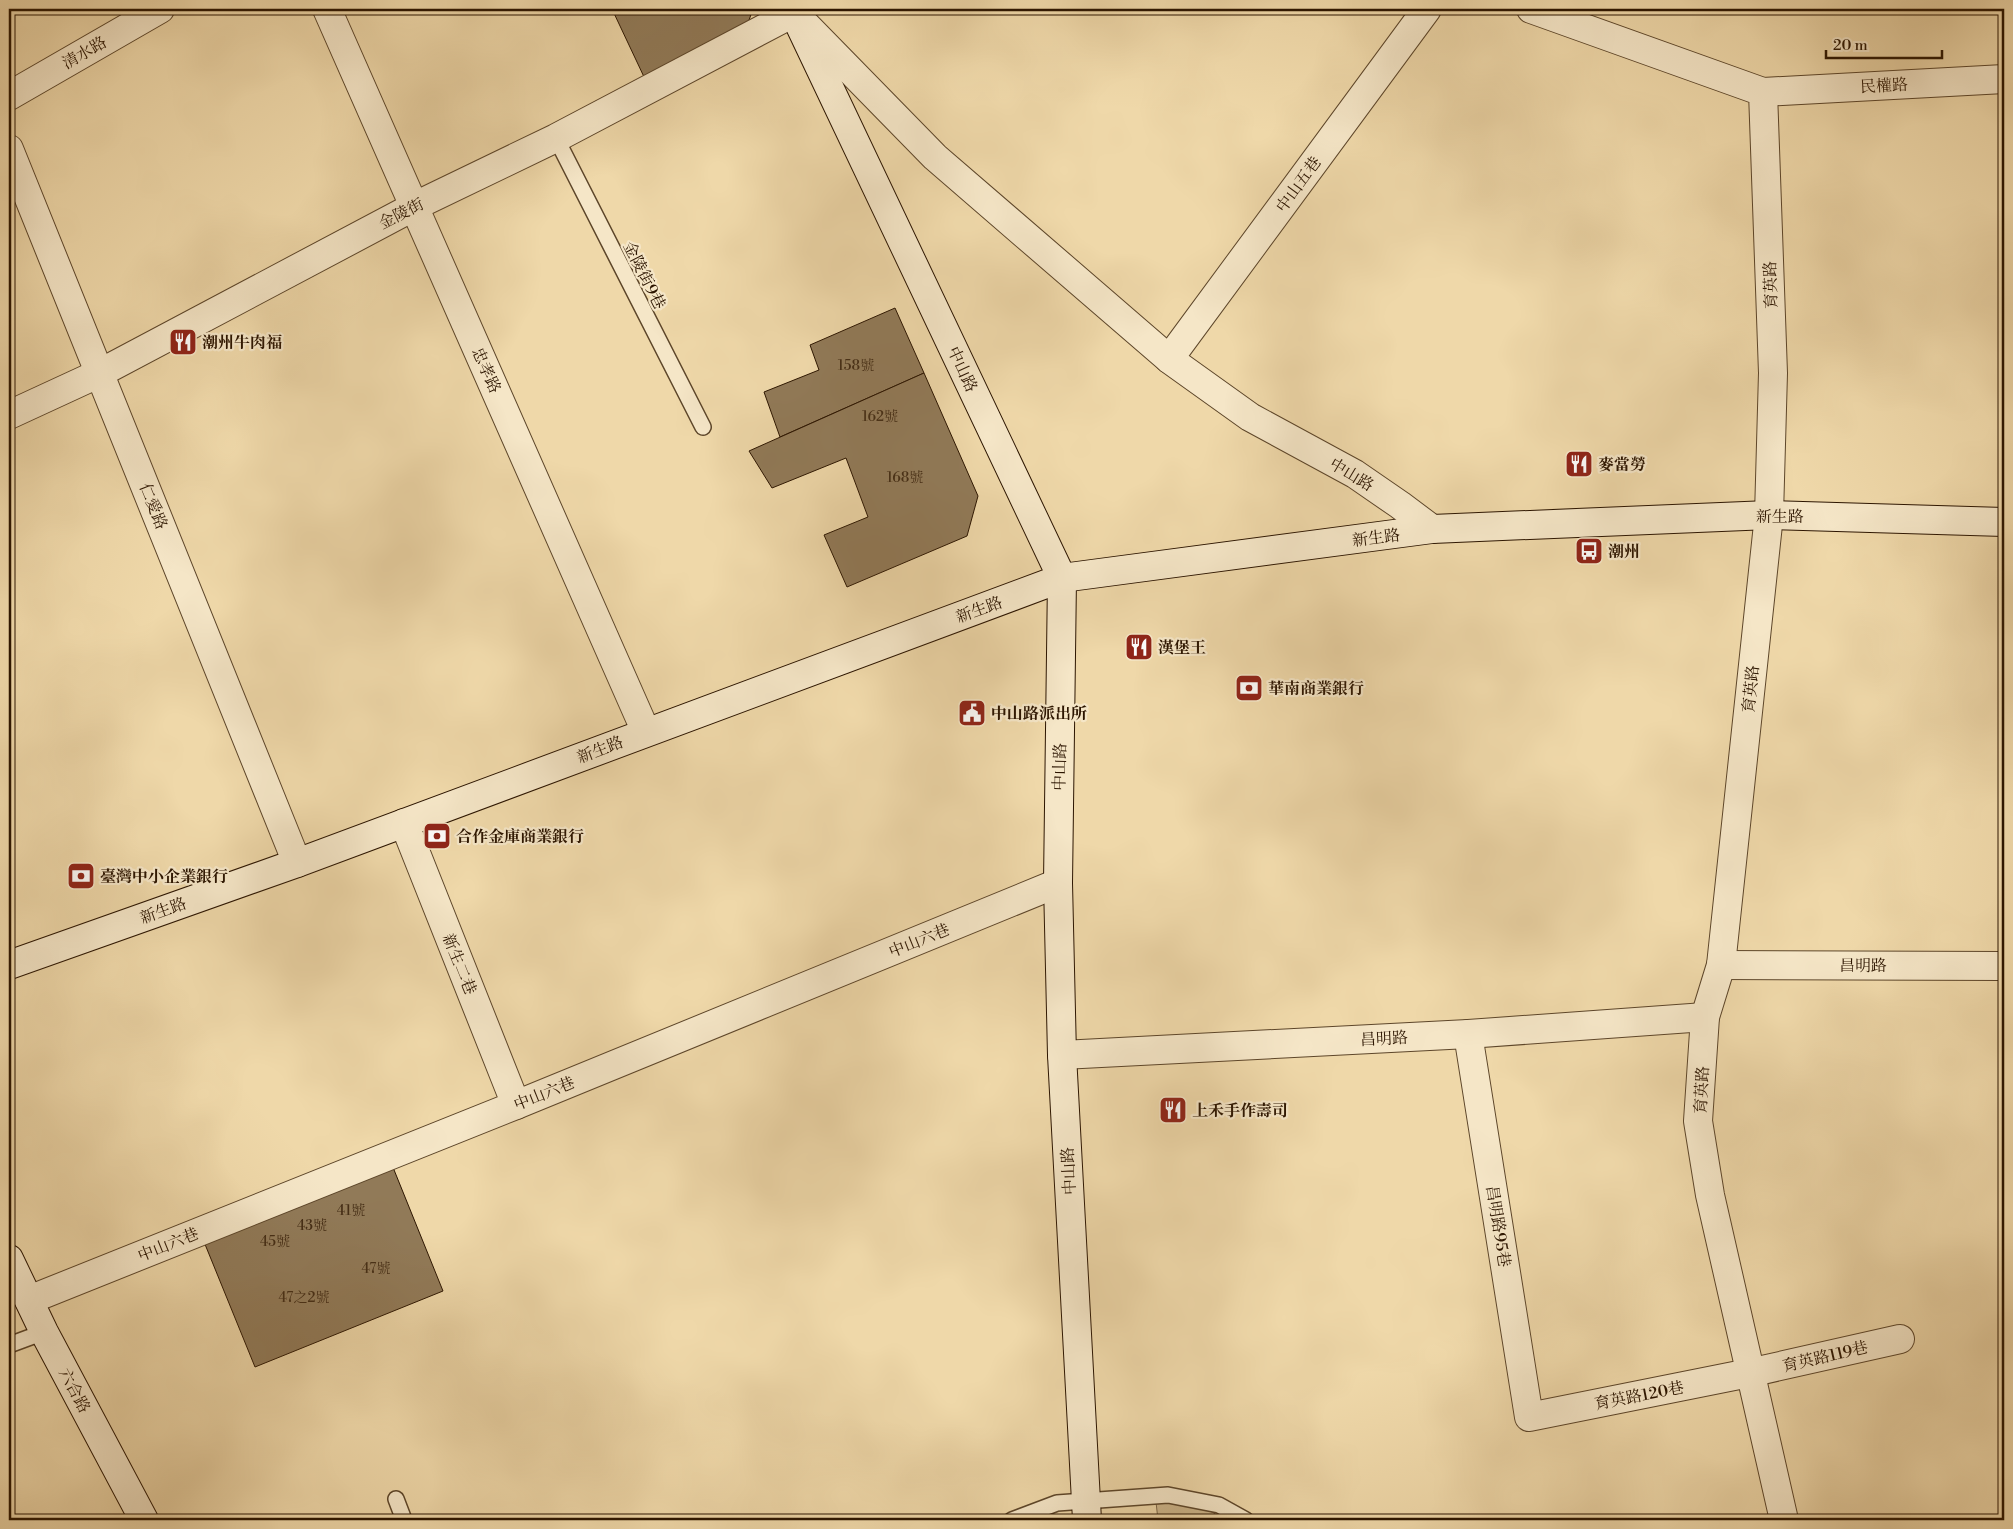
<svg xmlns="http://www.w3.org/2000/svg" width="2013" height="1529" font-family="'Libre Bodoni','Noto Serif TC',serif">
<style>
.green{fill:#ceb78c;stroke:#7d6646}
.building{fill:#917a58;stroke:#2c1500}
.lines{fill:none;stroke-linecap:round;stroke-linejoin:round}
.lane-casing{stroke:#5d462a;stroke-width:18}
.street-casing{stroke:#5d462a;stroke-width:30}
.secondary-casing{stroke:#2c1500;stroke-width:30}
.lane{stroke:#f5e6c7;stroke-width:15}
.street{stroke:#f5e6c7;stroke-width:28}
.secondary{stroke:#f5e6c7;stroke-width:28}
.labels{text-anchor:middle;stroke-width:4.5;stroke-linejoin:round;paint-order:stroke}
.number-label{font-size:14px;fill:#452e16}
.street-label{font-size:16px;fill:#2c1500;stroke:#f5e6c7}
.poi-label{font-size:16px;font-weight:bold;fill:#2c1500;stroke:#f5e6c7;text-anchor:start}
</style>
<rect width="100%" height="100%" fill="#efd8a9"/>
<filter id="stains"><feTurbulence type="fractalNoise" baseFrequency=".004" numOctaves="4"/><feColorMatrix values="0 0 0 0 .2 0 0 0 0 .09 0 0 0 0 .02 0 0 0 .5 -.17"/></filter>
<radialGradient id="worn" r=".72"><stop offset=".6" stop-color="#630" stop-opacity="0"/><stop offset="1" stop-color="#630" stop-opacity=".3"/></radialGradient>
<polygon class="green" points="1156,1502 1202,1507 1227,1520 1158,1520"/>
<g class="building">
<polygon points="612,9 753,9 744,34 645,79"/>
<polygon points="895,308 924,373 780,437 764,392 819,370 810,345"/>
<polygon points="924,373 978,496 967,536 847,587 824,535 868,517 846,458 772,488 749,451"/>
<polygon points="388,1155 443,1291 255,1367 200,1232"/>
</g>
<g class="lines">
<defs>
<g id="lane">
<polyline points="556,138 703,427"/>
<polyline points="9,1345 44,1332"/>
<polyline points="396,1499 404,1520"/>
<polyline points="1012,1520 1057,1503 1168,1495 1219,1505 1246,1520"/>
</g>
<g id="street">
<polyline points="327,9 646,732"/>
<polyline points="1531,9 1763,92 1773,373 1769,515 1721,965 1705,1017 1698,1121 1710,1195 1784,1520"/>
<polyline points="797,16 935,157 1169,359 1250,417 1355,474 1400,505 1432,529"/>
<polyline points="1763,92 2004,79"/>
<polyline points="9,96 160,9"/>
<polyline points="9,149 297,863"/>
<polyline points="1169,359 1427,9"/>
<polyline points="9,415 100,373 415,206 556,138 801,9"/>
<polyline points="404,823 516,1105"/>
<polyline points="1721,965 2004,966"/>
<polyline points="1468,1034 1529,1417 1749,1373 1900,1339"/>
<polyline points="1062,1055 1468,1034 1705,1017"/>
<polyline points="29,1300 516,1105 1058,883"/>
</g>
<g id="secondary">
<polyline points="792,9 1062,578 1058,883 1062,1055 1087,1520"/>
<polyline points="9,965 297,863 1062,578 1432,529 1769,515 2004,522"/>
<polyline points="9,1259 44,1332 144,1520"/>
</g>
</defs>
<use href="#lane" class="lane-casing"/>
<use href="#street" class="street-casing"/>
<use href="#secondary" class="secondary-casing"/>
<use href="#lane" class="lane"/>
<use href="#street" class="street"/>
<use href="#secondary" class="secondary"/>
</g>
<defs>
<symbol id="restaurant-square" viewBox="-11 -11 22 22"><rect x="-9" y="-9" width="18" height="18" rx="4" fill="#8f2418" stroke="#f5e6c7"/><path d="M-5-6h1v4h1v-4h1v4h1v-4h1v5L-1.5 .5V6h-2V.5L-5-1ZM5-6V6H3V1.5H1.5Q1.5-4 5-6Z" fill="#fff"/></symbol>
<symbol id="bus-square" viewBox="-11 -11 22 22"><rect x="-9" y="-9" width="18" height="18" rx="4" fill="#8f2418" stroke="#f5e6c7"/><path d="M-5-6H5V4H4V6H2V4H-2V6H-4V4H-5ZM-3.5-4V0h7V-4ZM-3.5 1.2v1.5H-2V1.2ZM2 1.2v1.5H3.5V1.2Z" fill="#fff"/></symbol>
<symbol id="bank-square" viewBox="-11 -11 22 22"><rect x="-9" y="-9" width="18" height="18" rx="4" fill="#8f2418" stroke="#f5e6c7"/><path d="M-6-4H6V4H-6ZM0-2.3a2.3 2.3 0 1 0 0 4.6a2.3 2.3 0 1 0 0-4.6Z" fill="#fff"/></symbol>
<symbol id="civic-square" viewBox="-11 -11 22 22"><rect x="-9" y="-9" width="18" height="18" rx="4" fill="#8f2418" stroke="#f5e6c7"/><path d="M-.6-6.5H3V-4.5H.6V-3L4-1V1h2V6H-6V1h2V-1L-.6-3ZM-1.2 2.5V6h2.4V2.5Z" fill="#fff"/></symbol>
</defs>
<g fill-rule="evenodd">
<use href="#restaurant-square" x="167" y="326" width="32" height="32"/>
<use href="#restaurant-square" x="1563" y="448" width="32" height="32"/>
<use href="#bus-square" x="1573" y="535" width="32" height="32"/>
<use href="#restaurant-square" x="1123" y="631" width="32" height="32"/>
<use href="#bank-square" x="1233" y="672" width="32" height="32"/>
<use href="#civic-square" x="956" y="697" width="32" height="32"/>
<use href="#bank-square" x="421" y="820" width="32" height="32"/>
<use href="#bank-square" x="65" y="860" width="32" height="32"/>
<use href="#restaurant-square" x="1157" y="1094" width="32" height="32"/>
</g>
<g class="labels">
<g class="number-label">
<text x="856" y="370">158號</text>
<text x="880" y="421">162號</text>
<text x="905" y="482">168號</text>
<text x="351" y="1215">41號</text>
<text x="312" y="1230">43號</text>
<text x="275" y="1246">45號</text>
<text x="376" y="1273">47號</text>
<text x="304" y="1302">47之2號</text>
</g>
<g class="street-label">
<text transform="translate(84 52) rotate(-30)" y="6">清水路</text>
<text transform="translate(1884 85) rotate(-3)" y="6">民權路</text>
<text transform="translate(1298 184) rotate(-54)" y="6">中山五巷</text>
<text transform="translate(401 213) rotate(-27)" y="6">金陵街</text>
<text transform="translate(645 275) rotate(63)" y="6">金陵街9巷</text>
<text transform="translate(1770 285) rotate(-92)" y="6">育英路</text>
<text transform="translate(963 369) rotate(65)" y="6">中山路</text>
<text transform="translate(487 370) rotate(66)" y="6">忠孝路</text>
<text transform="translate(1352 474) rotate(31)" y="6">中山路</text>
<text transform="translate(154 506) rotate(68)" y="6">仁愛路</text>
<text x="1780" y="522">新生路</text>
<text transform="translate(1376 537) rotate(-7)" y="6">新生路</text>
<text transform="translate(979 609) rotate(-20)" y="6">新生路</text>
<text transform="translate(1750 689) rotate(-84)" y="6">育英路</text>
<text transform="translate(600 749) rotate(-21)" y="6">新生路</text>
<text transform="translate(1059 767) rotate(-89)" y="6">中山路</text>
<text transform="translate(163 910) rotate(-20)" y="6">新生路</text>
<text transform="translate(919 940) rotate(-22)" y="6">中山六巷</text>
<text transform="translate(460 964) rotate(68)" y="6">新生二巷</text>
<text x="1863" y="971">昌明路</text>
<text transform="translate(1384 1038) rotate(-3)" y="6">昌明路</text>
<text transform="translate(1701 1090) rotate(-87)" y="6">育英路</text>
<text transform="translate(544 1093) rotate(-22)" y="6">中山六巷</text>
<text transform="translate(1068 1171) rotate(-93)" y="6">中山路</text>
<text transform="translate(1499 1226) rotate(81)" y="6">昌明路95巷</text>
<text transform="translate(168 1244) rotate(-22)" y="6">中山六巷</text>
<text transform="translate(1825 1356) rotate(-13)" y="6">育英路119巷</text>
<text transform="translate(75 1390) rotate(62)" y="6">六合路</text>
<text transform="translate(1639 1395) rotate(-11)" y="6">育英路120巷</text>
</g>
<g class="poi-label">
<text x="202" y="348">潮州牛肉福</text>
<text x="1598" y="470">麥當勞</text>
<text x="1608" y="557">潮州</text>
<text x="1158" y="653">漢堡王</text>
<text x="1268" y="694">華南商業銀行</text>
<text x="991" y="719">中山路派出所</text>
<text x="456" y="842">合作金庫商業銀行</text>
<text x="100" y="882">臺灣中小企業銀行</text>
<text x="1192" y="1116">上禾手作壽司</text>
</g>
</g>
<rect width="2013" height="1529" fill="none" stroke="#efd8a9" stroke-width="30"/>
<rect x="10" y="10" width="1993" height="1509" fill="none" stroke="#2c1500" stroke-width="2.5"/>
<rect x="15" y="15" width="1983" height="1499" fill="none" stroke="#2c1500"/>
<path d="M1826 50v8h116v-8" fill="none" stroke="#2c1500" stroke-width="2.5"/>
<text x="1833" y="50" font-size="15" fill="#2c1500" stroke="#f5e6c7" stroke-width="4" paint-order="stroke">20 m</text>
<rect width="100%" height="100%" filter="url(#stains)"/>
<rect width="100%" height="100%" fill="url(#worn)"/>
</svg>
